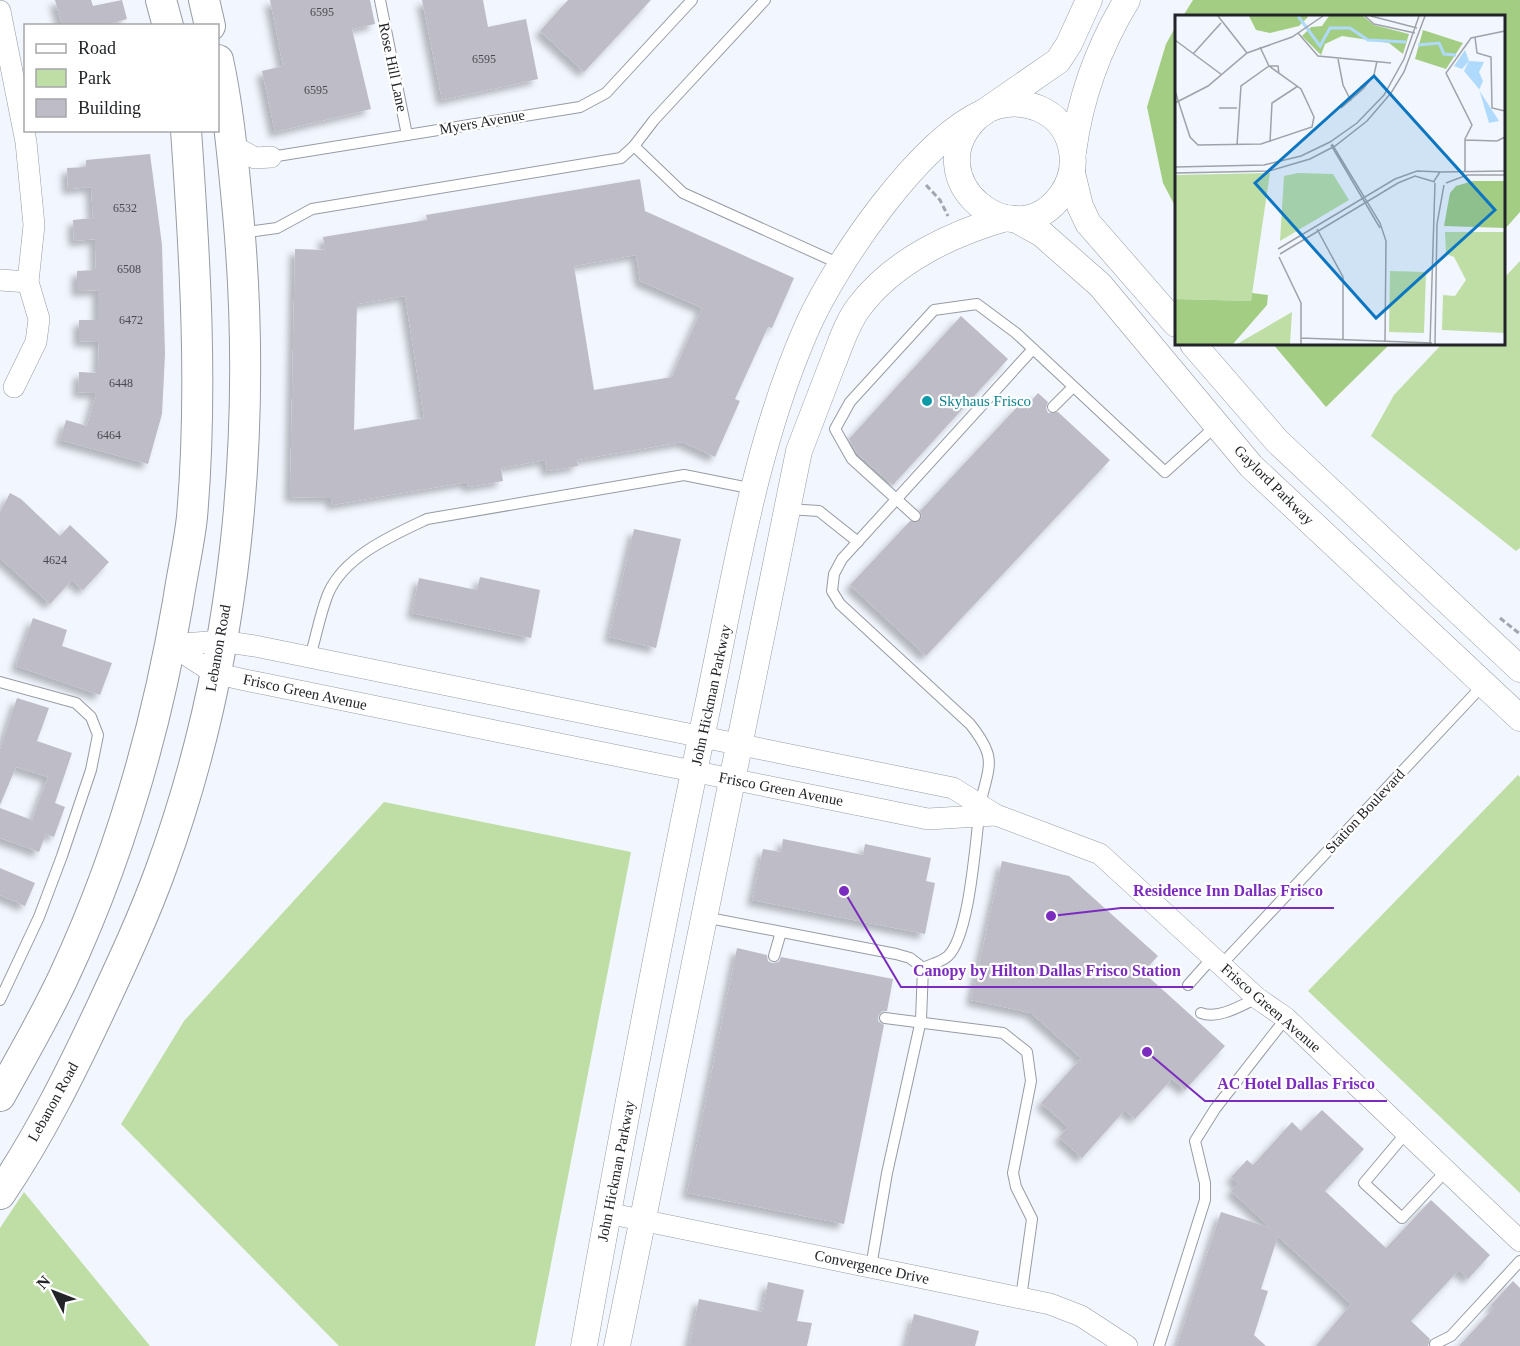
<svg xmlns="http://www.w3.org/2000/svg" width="1520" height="1346" font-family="Georgia,serif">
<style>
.green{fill:#bedea6}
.forest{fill:#a4cd84}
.building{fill:#bebcc6;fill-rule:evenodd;filter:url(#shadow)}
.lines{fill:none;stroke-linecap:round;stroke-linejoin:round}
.service-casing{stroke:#979ba4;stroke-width:12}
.minor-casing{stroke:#979ba4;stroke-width:22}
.tertiary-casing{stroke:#979ba4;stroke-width:27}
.secondary-casing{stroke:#979ba4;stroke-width:32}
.path{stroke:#a3a6ad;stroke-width:3;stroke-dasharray:6 3;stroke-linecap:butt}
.service{stroke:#fff;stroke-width:10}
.minor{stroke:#fff;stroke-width:21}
.tertiary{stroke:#fff;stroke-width:26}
.secondary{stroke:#fff;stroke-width:30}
.culture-dot{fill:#0f9aa8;stroke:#fff;stroke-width:2}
.labels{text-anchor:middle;stroke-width:4.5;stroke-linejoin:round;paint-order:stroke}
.number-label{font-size:12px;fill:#494a50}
.street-label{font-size:15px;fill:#222428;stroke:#fff}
.culture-label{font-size:15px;fill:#0d838f;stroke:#fff;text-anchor:start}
.inset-river{fill:none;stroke:#afdafb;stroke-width:3}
.inset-road{fill:none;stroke:#9fa2a8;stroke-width:1.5}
.view{fill:#0d76c1;fill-opacity:0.15;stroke:#0d76c1;stroke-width:3}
.inset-edge{fill:none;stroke:#222428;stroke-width:3}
.leader{fill:none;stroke:#7b2cbf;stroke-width:2}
.callout-dot{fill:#7b2cbf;stroke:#fff;stroke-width:2}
.callout-label{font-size:16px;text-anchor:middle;font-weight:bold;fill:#7b2cbf;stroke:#fff;stroke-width:4.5;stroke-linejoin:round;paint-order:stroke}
</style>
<defs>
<filter id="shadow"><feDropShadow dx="-5.5" dy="5.5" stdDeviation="3" flood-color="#0004"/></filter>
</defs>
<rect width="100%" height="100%" fill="#f2f6fe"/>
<g class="green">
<polygon points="1520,261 1520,548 1516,551 1371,436 1394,395 1442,344 1504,344 1504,278"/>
<polygon points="1518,775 1520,777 1520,1193 1308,991"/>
<polygon points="384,802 631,852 535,1346 339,1346 121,1124 184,1021"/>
<polygon points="24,1192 150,1346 0,1346 0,1228"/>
</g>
<g class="forest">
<polygon points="1193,0 1520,0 1520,212 1504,230 1504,16 1183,16"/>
<polygon points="1176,26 1176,208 1163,183 1147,107 1166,44"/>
<polygon points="1273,344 1390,344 1326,407"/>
</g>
<g class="building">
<polygon points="55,0 91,0 93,6 122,0 127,19 103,26 62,26"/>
<polygon points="270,0 370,0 375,24 352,29 371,109 275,132 262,71 283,66"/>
<polygon points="422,0 483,0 488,27 526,19 538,79 442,100"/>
<polygon points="568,0 651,0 584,72 540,31"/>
<polygon points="150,154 162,245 165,354 162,414 148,464 60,440 66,420 87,426 96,393 78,392 79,372 98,373 99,342 79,341 79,320 98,320 98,290 77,291 77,271 96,270 95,239 74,241 73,220 93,218 91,187 68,189 67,168 86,167 86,160"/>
<path d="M640,179l5,32 149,67 -22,50 -4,-1 -33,72 5,2 -25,56 -33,-15 -105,18 1,6 -31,5 -2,-11 -44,8 2,13 -35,6 -1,-5 -135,23 -1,-7 -41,-1 5,-248 30,1 -2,-13 104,-17 -1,-5zM636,255l4,26 62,27 -30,69 -78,13 -20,-124zM405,296l19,122 -70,12 3,-126z"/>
<polygon points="961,316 1008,359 893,485 857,453 849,439"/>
<polygon points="1038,393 1048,402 1046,408 1048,413 1058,412 1110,460 926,656 850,585 910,521 920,521 922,517 920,511 1020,404 1024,409"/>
<polygon points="10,493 21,499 60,536 70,525 109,562 83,590 72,580 50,604 0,558 0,512"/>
<polygon points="634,529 681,539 656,648 609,637"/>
<polygon points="480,577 540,590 531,638 412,613 419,578 477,590"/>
<polygon points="33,618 67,630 62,646 112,663 100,695 16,666"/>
<polygon points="17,698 49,708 37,741 72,753 55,803 65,807 54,837 46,834 39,852 0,838 0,808 32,820 48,777 16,767 0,805 0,750"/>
<polygon points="783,839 863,855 865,844 931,858 926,881 935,883 925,934 752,900 763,849 781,852"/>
<polygon points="1002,861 1069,876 1158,956 1143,972 1225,1046 1185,1090 1172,1079 1135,1119 1125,1110 1082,1158 1059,1137 1068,1127 1041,1103 1081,1058 1031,1013 971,1000"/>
<polygon points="0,868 35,883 25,906 0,895"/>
<polygon points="737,948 767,955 768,961 772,963 779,962 781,957 893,979 887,1011 882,1011 878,1016 878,1021 884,1025 844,1224 687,1193"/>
<polygon points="1322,1110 1364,1149 1325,1191 1386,1248 1431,1200 1490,1255 1468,1279 1459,1270 1411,1321 1430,1339 1428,1346 1316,1346 1351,1304 1278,1236 1261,1289 1268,1291 1254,1335 1266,1346 1177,1346 1221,1212 1271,1228 1231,1191 1238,1184 1231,1177 1247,1160 1253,1165 1292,1122 1301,1131"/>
<polygon points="1513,1281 1520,1288 1520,1346 1459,1346 1494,1308 1491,1305"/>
<polygon points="768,1282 804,1290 797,1321 812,1323 807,1346 689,1346 699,1299 762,1312"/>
<polygon points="914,1314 979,1331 975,1346 906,1346"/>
</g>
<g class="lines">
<defs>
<g id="service">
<polyline points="380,0 407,135"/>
<polyline points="634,146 654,120 765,0"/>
<polyline points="271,157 580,107 606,93 692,0"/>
<polyline points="240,233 277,228 312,209 621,158 634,146 683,193 840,264"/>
<polyline points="1053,407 1073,387"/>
<polyline points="788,509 819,511 858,542"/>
<polyline points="915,516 852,459 835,429 850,402 934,310 977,304 1016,333 1165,472 1217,425"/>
<path d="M310,657c6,-20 10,-43 18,-63 16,-38 65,-59 99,-75l257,-44 70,14"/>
<polyline points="0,682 76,703 91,717 98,735 91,770 62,856 39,917 0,1000"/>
<path d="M980,805c9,-40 18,-46 -10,-81l-130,-120 -8,-13 2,-17 8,-15 191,-210"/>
<polyline points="704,917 896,954 910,958 923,968 921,1020 887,1173 871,1267"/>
<polyline points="774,956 781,932"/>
<polyline points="1221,965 1483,685"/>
<path d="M923,968c8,-4 19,-6 25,-12 21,-20 27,-109 31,-140"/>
<polyline points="1188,985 1213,957"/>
<path d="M1201,1013c17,7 41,-8 56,-15"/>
<polyline points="885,1018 1003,1033 1027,1052 1031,1081 1013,1173 1016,1187 1032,1219 1021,1298"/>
<polyline points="1406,1133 1364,1183 1402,1218 1446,1171"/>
<polyline points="1435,1344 1451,1336 1520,1261"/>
<polyline points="1159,1346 1205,1200 1205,1183 1195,1141 1215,1109 1286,1018"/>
</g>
<g id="minor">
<polyline points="0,11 26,142 34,225 28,282 39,319 36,342 14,387"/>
<polyline points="233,146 255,158 271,157"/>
<polyline points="0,280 28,282"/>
<polyline points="171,645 221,641 255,646 953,788 996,815 1100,854 1257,998 1286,1018 1520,1241"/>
<polyline points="171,645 214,673 245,680 928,819 996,815"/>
<polyline points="607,1213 1050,1304 1081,1316 1127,1346"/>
</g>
<g id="tertiary">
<path d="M991,108c33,-12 71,2 80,38 4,17 1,34 -9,48 -47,68 -148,-16 -85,-77l81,-56 11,-17 20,-44"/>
<path d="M1073,152c7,-53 26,-106 54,-152"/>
<polyline points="1072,173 1080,206 1088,223 1176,324"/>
<polyline points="1015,219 1042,234 1100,285 1251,466 1520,718"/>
<polyline points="1193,344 1277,441 1520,669"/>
<path d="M584,1346c38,-214 79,-428 124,-641 27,-128 47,-261 100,-380 29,-64 111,-184 176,-213"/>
<path d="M617,1346l182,-895c11,-28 22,-57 33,-86 8,-19 14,-41 27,-58 34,-46 94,-74 147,-89"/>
</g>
<g id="secondary">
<polyline points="161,0 168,26"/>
<polyline points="204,0 210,26"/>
<path d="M0,1096c22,-40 45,-79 64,-120 55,-118 92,-246 114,-374 4,-28 11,-57 14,-85 11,-128 3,-258 -6,-387"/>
<path d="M0,1194c40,-59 72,-124 102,-188 21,-45 42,-90 59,-137 76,-207 97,-438 77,-656 -5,-52 -9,-102 -20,-153"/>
</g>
</defs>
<use href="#service" class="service-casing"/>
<use href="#minor" class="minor-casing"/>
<use href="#tertiary" class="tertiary-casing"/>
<use href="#secondary" class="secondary-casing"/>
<g class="path">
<polyline points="926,185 940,200 948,216"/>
<polyline points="1500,618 1520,634"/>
</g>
<use href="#service" class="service"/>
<use href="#minor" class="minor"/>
<use href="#tertiary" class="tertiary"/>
<use href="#secondary" class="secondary"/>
</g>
<circle class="culture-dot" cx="927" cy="401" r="6"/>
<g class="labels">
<g class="number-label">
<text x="322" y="16">6595</text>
<text x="484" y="63">6595</text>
<text x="316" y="94">6595</text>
<text x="125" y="212">6532</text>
<text x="129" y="273">6508</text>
<text x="131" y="324">6472</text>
<text x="121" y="387">6448</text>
<text x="109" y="439">6464</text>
<text x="55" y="564">4624</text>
</g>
<g class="street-label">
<text transform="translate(393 67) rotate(78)" y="5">Rose Hill Lane</text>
<text transform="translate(482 122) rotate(-10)" y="5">Myers Avenue</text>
<text transform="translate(1274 485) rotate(45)" y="5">Gaylord Parkway</text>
<text transform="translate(218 648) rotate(-80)" y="5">Lebanon Road</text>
<text transform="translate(305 692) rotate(12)" y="5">Frisco Green Avenue</text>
<text transform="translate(711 695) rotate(-78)" y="5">John Hickman Parkway</text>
<text transform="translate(781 789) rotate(11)" y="5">Frisco Green Avenue</text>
<text transform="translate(1365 811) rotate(-47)" y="5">Station Boulevard</text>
<text transform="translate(1271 1008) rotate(41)" y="5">Frisco Green Avenue</text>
<text transform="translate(53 1102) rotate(-61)" y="5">Lebanon Road</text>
<text transform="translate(616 1171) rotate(-79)" y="5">John Hickman Parkway</text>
<text transform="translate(872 1267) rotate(12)" y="5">Convergence Drive</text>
</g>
<g class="culture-label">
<text x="939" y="406">Skyhaus Frisco</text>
</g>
</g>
<g transform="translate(1175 15)">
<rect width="330" height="330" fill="#f2f6fe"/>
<path d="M95,158l-19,128 -76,-2v-124zM123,158l35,1 16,26 -69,41 4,-65zM270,217h60v101l-63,-3 1,-35 12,1 11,-16 -12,-23 -8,-3zM215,256l36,1 -2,61 -35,-1zM117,297l-2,32h-53z" fill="#bedea6"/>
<path d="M74,1h58l1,1 -9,9 -29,7 -14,-3zM154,1h34l11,9 35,9 -6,20 -14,-11 -47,-7 -17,8 -4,11 -19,-19 9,-9 11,-1zM248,15l40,13 -17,26 -31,-10zM298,166h32v47l-61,-2 6,-33 6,-7zM77,278l16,2 -1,10 -34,39h-58v-45l76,2z" fill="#a4cd84"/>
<path d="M290,35l4,11 15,1 -5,10 4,9 -4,9 20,31 -10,2 -10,-34 -15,-18 5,-10 -7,8 -8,-3z" fill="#afdafb"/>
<path class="inset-river" d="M123,1l22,30 10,-18h20l18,12 38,2M243,30l21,-2 5,11 12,1"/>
<path class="inset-road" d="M43,1l29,37M190,1l9,8 41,9M196,1l46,12M123,18l20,23 73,7M300,22l2,16 14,4 1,51 13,3M0,25l47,35M18,39l28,-31M163,44l5,26 8,16M0,76l15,46 8,8 63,-1 51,-17 2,-10 -13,-28 -32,-23 -9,-19M0,88l33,-17 39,-33 45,-16 31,-21M44,93h18M166,93l22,-19 11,-14 3,-14M290,125l32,1 8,-4M95,127l2,-39 26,-17M157,129l48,79 6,18 -1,100M62,130l4,-59 28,-20h9l1,8M156,130l49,83M0,152l89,-2 37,-9 29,-14 27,-19 27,-28 20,-36 15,-43M290,156v-32l7,-14 -26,-52 25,-35 34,-7M0,158l94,-2 41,-12 25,-13 32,-25 24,-28 13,-21 21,-56M259,166l6,-9 65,-1M271,168l21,-8h38M142,214l26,48v62M103,234l117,-70 22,-8 25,1M105,239l118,-71 17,-7 20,6M104,242l22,46v41M126,323l131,5M255,329l5,-161M260,329l2,-120 7,-39"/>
<path class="view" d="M199,61l121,134 -119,108 -121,-135z"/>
<rect width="330" height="330" class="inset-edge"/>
</g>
<path class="leader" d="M1051 916L1121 908H1334M844 891L901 987H1193M1147 1052L1205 1101H1387"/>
<g class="callout-dot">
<circle cx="1051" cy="916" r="6"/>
<circle cx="844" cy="891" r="6"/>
<circle cx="1147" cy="1052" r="6"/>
</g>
<g class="callout-label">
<text x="1228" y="896">Residence Inn Dallas Frisco</text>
<text x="1047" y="976">Canopy by Hilton Dallas Frisco Station</text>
<text x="1296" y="1089">AC Hotel Dallas Frisco</text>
</g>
<rect x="24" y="24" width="195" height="108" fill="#ffffff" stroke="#a7a7a9" stroke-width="1.5"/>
<rect x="36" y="44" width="30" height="9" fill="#ffffff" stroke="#a7a7a9" stroke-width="1.5"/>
<text x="78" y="54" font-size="18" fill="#222428">Road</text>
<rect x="36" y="69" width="30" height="18" fill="#bedea6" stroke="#a7a7a9" stroke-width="1.5"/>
<text x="78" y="84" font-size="18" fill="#222428">Park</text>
<rect x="36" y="99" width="30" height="18" fill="#bebcc6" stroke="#a7a7a9" stroke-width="1.5"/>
<text x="78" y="114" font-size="18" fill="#222428">Building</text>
<g transform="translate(54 1292) rotate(312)" stroke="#ffffff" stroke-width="4.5" paint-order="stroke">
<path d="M0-4.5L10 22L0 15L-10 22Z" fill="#222428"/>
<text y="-9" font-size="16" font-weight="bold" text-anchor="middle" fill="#222428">N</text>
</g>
</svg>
